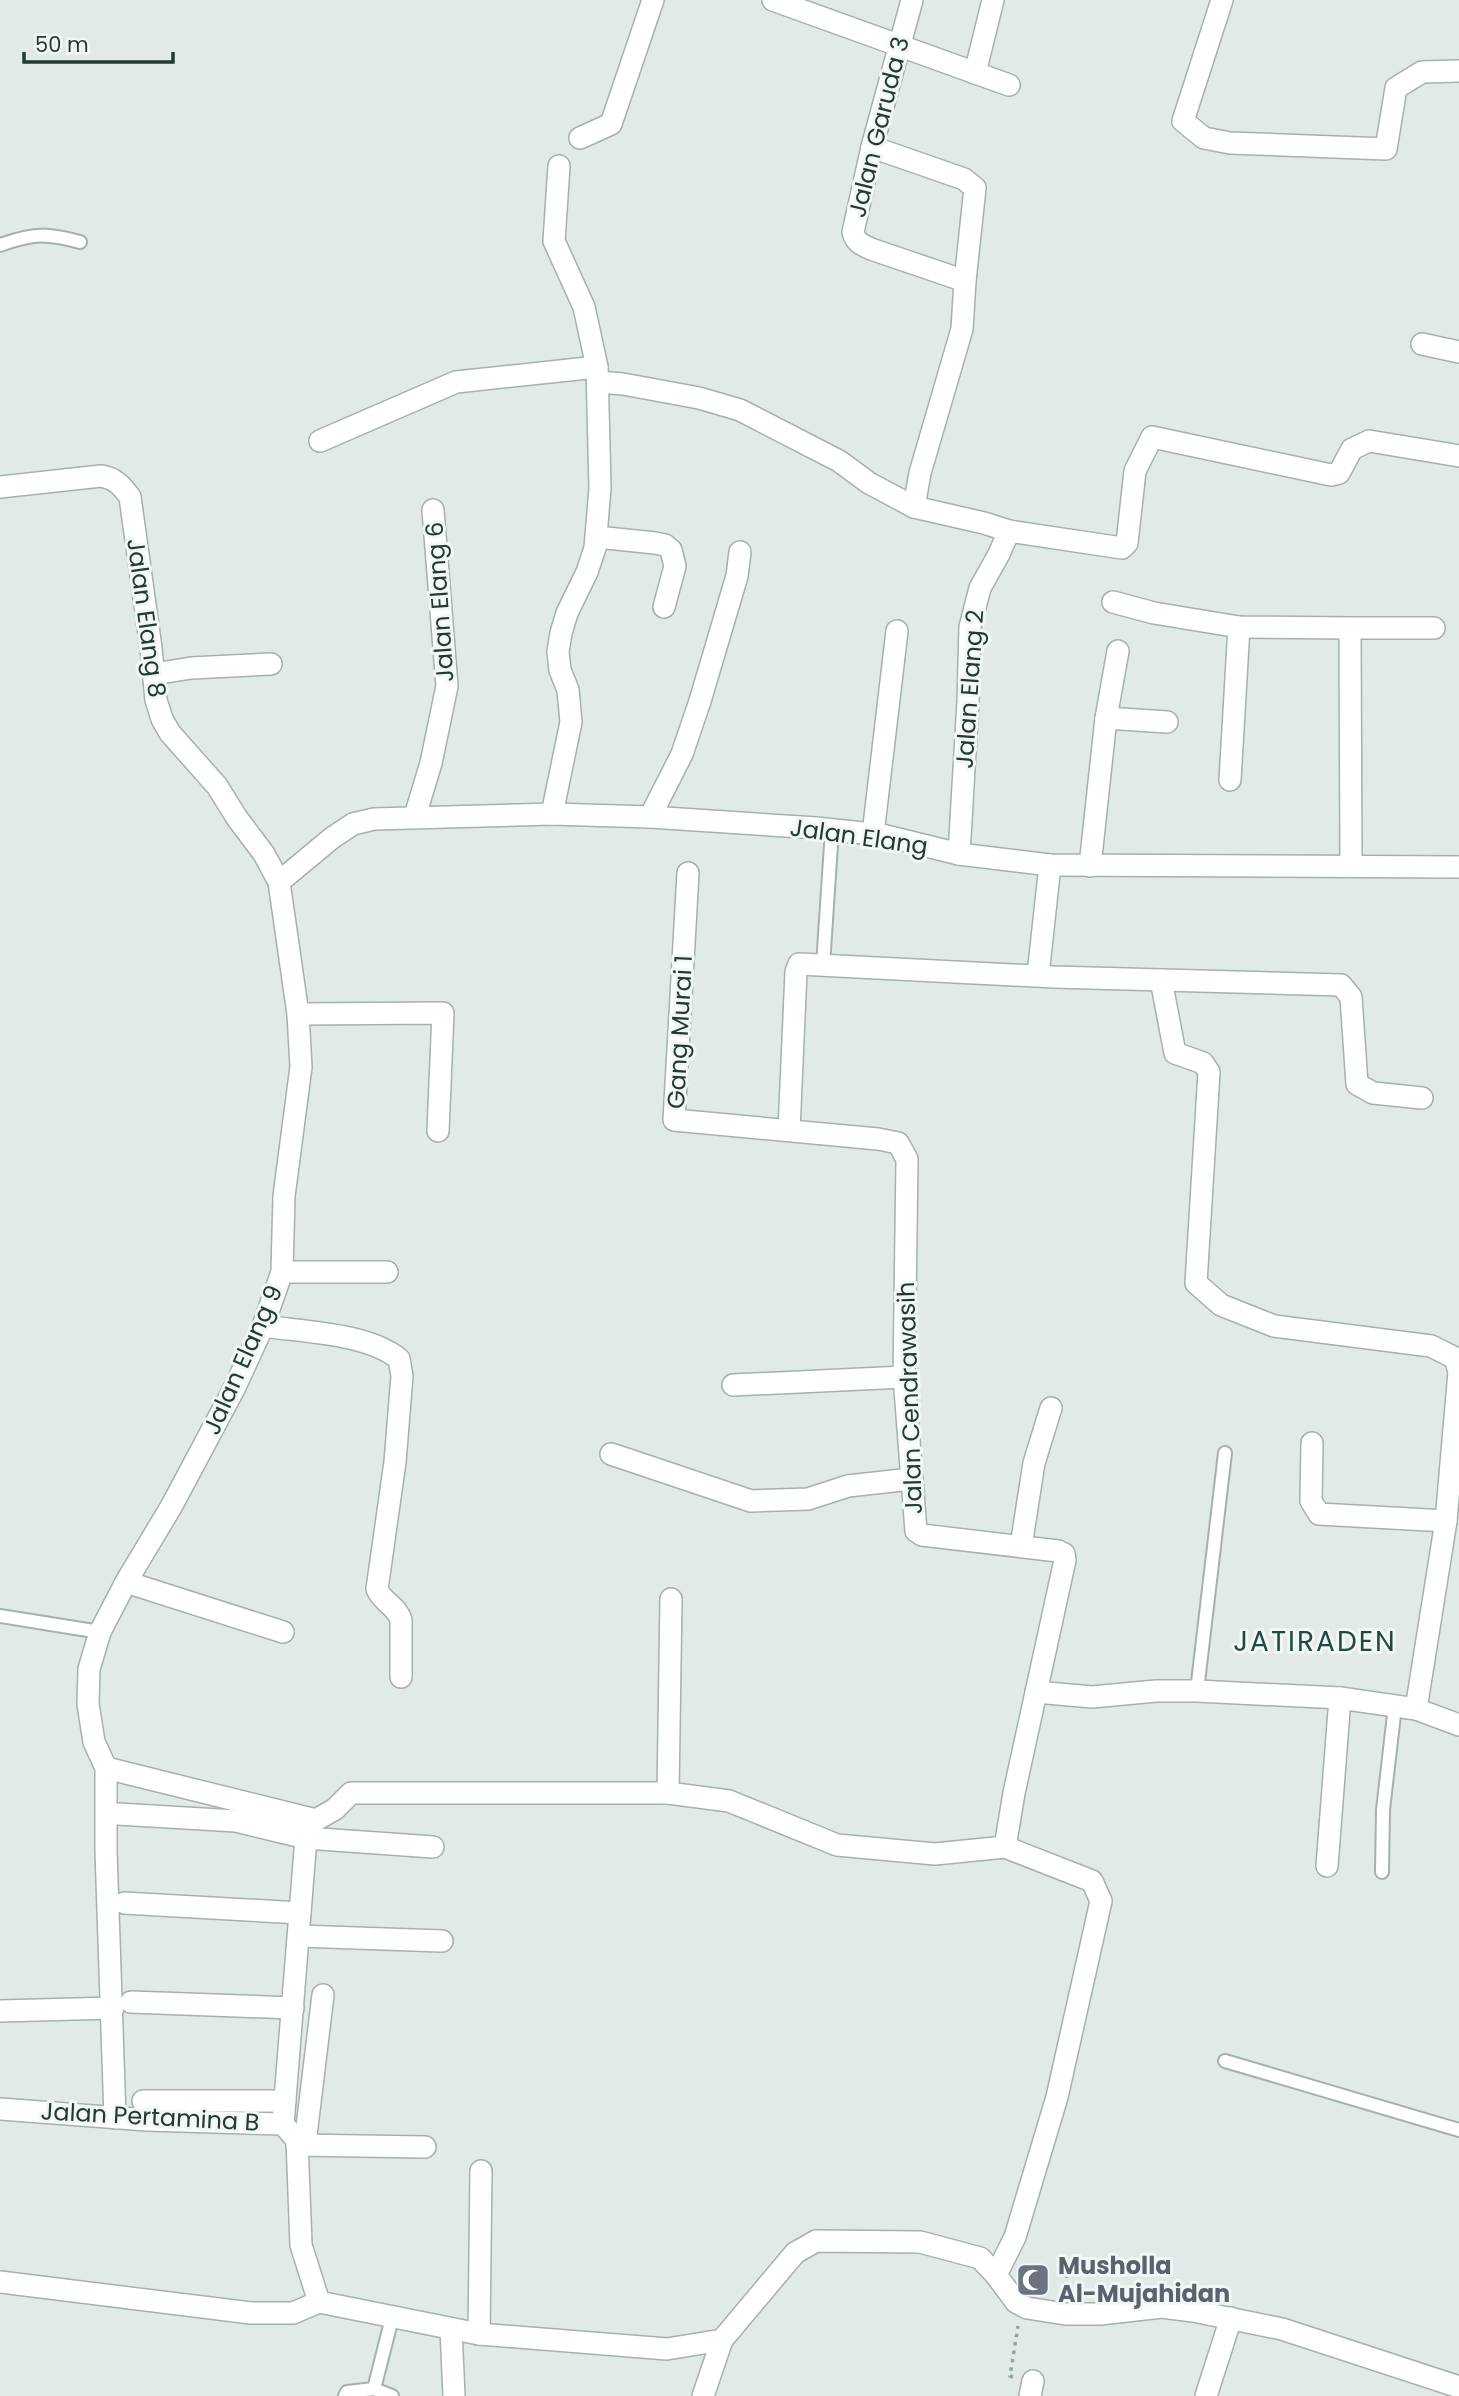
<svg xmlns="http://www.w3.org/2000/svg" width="1459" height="2396" font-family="Poppins,sans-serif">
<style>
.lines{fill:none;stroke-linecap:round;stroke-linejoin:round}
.lane-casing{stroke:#a4b1ad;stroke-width:16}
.street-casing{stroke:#a4b1ad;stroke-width:24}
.path{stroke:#84aba0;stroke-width:3.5;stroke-dasharray:3.5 5;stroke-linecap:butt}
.lane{stroke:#fff;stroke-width:12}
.street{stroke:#fff;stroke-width:21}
.labels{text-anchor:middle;stroke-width:6;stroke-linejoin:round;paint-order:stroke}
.street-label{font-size:24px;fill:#233934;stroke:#f1f7f4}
.worship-label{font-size:24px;font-weight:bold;fill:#5b616d;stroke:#f1f7f4;text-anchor:start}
.quarter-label{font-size:28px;letter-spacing:2px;fill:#204a41;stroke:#f1f7f4}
</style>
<rect width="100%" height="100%" fill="#e1eae6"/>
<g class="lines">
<defs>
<g id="lane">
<path d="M0,245c34,-12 46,-12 80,-3"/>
<polyline points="823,965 832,830"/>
<polyline points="0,1616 100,1632"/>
<polyline points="1197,1691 1225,1453"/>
<polyline points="1382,1872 1383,1810 1395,1706"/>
<polyline points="1225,2061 1459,2130"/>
<polyline points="374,2389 392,2396"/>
<polyline points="345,2396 347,2392 374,2389 392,2318"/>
</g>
<g id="street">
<polyline points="773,0 1009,85"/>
<path d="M912,0l-40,147 -19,85c2,10 9,13 18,17l94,32 -3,48 -42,144 -6,34"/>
<polyline points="1222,0 1183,121 1204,138 1230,143 1386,149 1396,88 1422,72 1459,71"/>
<polyline points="975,73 993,0"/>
<polyline points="580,138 611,124 653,0"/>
<polyline points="872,147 964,179 975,188 965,281"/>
<polyline points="1422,344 1459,352"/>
<polyline points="598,382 623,384 699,398 740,410 839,461 869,483 914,507 984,523 1009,531 1122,548 1127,543 1135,471 1152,437 1331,475 1339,473 1352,449 1369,441 1459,456"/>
<polyline points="320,441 456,382 597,367"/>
<path d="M0,487l101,-11c14,2 21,10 29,21l21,151 5,52 6,19 8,14 47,53 20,32 27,36 15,28 19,132 3,53 -17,129 -2,76 -19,54 -28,61 -64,120 -45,75 -26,50 -11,37 -1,35 6,38 12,26v83l9,267"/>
<polyline points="597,537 655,543 665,545 671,550 675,566 664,607"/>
<polyline points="1113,602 1154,613 1239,627 1350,628 1351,866"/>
<polyline points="1350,628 1434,628"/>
<polyline points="154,674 191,668 271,664"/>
<polyline points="1106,718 1167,722"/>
<polyline points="1230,780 1239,627"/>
<polyline points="552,814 571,722 568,690 560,670 558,652 561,633 567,613 587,572 595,548 600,488 597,367 584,307 554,241 559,166"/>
<polyline points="415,816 431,763 447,686 433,510"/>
<polyline points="650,817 682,754 700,701 737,576 740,552"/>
<polyline points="873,834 897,631"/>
<polyline points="959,854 968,702 970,627 980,588 999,554 1009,531"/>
<polyline points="1090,866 1106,718 1118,651"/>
<polyline points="688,873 674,1120 878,1139 898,1143 907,1159 904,1377 916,1531 922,1535 1058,1551 1064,1554 1065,1560 1014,1793 1005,1847"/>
<polyline points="279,882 332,838 353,824 374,819 552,814 650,817 816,828 882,835 959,854 1050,865 1459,867"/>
<polyline points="1038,975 1050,865"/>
<polyline points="1161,980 1175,1053 1203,1063 1209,1072 1196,1283 1221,1305 1274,1326 1431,1346 1455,1358 1459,1372 1446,1521 1416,1709"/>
<polyline points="298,1014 443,1013 438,1131"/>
<polyline points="789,1130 796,972 799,964 1054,977 1341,985 1351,997 1357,1084 1373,1093 1422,1098"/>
<polyline points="282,1272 387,1272"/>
<path d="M263,1326c40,6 104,7 136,33l3,17 -7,86 -18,127c5,13 20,17 24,31v57"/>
<polyline points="733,1385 904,1377"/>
<polyline points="1312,1443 1311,1501 1319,1514 1446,1521"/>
<polyline points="611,1454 751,1501 808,1499 848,1486 911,1479"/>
<polyline points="1021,1546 1034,1463 1051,1408"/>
<polyline points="126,1582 283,1632"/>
<polyline points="1036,1692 1092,1697 1156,1691 1197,1691 1340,1698 1416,1709 1459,1725"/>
<polyline points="106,1768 316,1820 335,1809 351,1793 668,1793 729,1801 837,1845 935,1854 1005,1847 1092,1881 1101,1901 1057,2097 1015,2237 996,2275"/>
<polyline points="668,1793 671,1599"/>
<polyline points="118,1814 236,1821 306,1838 433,1847"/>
<polyline points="1327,1866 1340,1698"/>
<polyline points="124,1903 300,1913"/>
<polyline points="299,1936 442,1941"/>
<polyline points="131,2002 293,2008"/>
<polyline points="0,2011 113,2008"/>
<polyline points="143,2101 285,2101"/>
<polyline points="0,2109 147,2120 283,2124 297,2140 301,2245 319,2302 479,2334 667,2349 722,2340 795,2253 816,2241 920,2242 980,2258 996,2275 1016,2302 1027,2308 1065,2314 1100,2314 1162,2307 1193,2311 1282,2329 1459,2387"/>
<polyline points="283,2124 306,1838"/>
<polyline points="297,2140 306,2135 323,1995"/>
<polyline points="297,2145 425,2147"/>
<polyline points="0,2282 251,2313 293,2313 319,2302"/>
<polyline points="451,2329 454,2396"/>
<polyline points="479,2334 481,2171"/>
<polyline points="703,2396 722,2340"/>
<polyline points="1030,2396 1033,2381"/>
<polyline points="1206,2396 1231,2318"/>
</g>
</defs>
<use href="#lane" class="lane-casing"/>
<use href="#street" class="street-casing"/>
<g class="path">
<polyline points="1061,2294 1073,2255"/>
<polyline points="1013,2377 1010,2376 1018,2326"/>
</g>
<use href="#lane" class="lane"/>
<use href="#street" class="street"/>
</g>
<defs>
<symbol id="mosque-square" viewBox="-11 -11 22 22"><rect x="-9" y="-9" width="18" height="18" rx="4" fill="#6b7280" stroke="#f1f7f4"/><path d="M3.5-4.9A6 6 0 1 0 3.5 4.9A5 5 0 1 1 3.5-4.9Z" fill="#fff"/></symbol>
</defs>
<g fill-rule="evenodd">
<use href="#mosque-square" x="1014" y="2261" width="38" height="38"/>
</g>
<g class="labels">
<g class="street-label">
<text transform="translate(879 127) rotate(-76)" y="8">Jalan Garuda 3</text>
<text transform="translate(440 602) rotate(-94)" y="8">Jalan Elang 6</text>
<text transform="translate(146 618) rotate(82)" y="8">Jalan Elang 8</text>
<text transform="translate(970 689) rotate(-86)" y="8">Jalan Elang 2</text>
<text transform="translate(859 837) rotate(8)" y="8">Jalan Elang</text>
<text transform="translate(680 1032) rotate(-87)" y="8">Gang Murai 1</text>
<text transform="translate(243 1360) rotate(-66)" y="8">Jalan Elang 9</text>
<text transform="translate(910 1398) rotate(-92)" y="8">Jalan Cendrawasih</text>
<text transform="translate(150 2117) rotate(3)" y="8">Jalan Pertamina B</text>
</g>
<g class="worship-label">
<text x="1058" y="2274">Musholla<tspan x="1058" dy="28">Al-Mujahidan</tspan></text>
</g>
<g class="quarter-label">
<text x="1315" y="1651">JATIRADEN</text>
</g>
</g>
<path d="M24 52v10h149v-10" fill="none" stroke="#233934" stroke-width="3.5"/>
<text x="35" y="52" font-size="21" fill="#233934" stroke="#f1f7f4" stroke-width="5" paint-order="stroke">50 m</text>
</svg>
